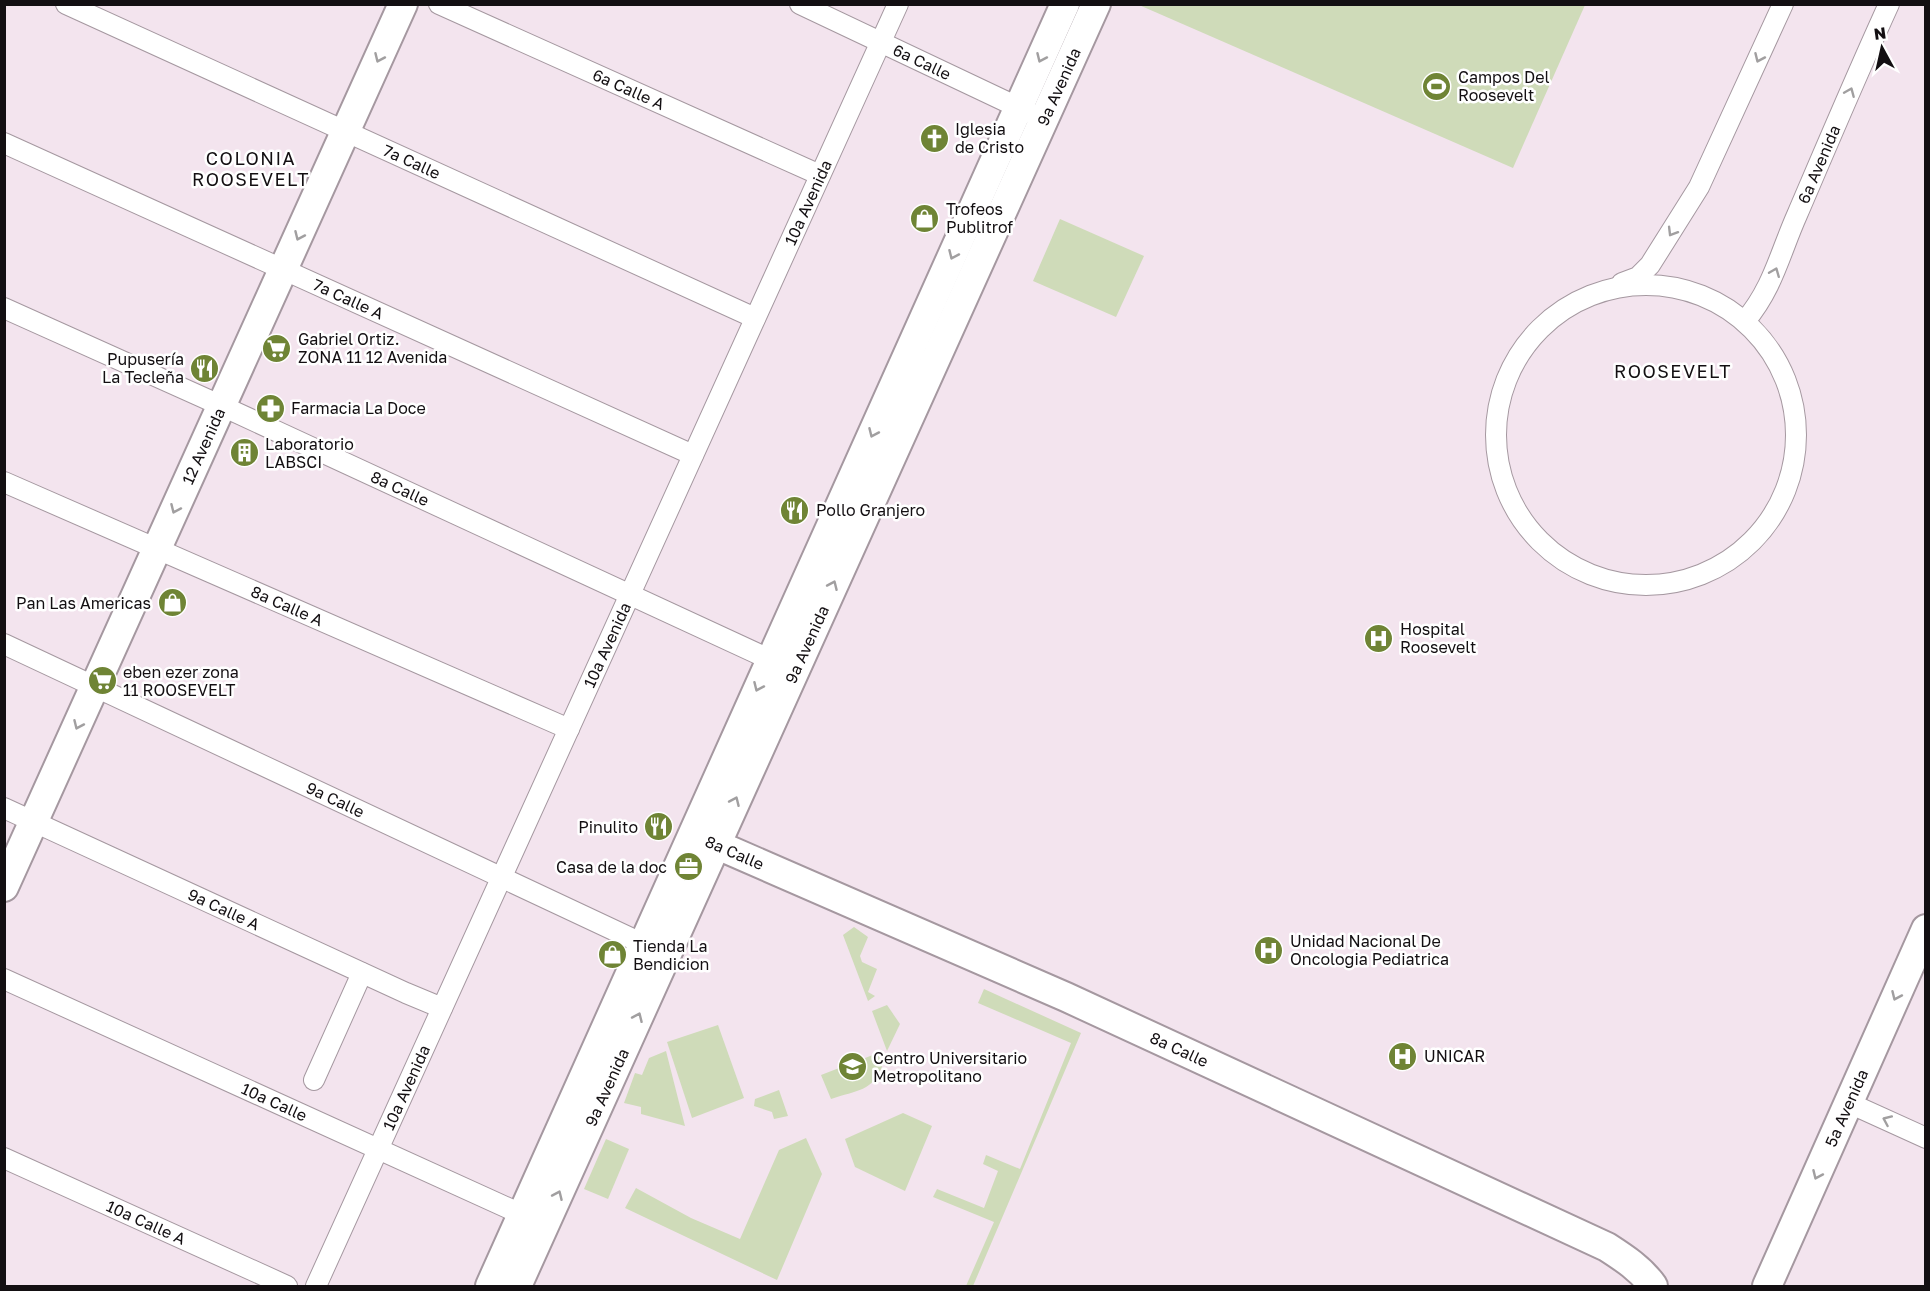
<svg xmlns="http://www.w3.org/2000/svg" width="1930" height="1291" font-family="'Golos Text',sans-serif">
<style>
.green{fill:#cfdbb9}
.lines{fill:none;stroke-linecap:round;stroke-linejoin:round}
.street-casing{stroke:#a598a0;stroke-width:22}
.secondary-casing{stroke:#a598a0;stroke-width:32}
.street{stroke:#fff;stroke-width:20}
.secondary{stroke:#fff;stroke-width:28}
.oneway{stroke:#a19fa0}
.labels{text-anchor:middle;stroke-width:5;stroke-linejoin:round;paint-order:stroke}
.street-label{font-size:16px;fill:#130f12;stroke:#fff}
.poi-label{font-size:16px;fill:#130f12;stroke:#fff;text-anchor:start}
.neighbourhood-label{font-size:18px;letter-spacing:1.5px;fill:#130f12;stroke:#fff}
</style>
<rect width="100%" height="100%" fill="#f3e4ee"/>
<g class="green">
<polygon points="1139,5 1585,5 1513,168"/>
<polygon points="1060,219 1144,256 1116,317 1033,281"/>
<polygon points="854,927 868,937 860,956 862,962 877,969 868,992 875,996 868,1001 843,935"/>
<polygon points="984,989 1081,1033 973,1286 966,1286 994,1222 933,1197 937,1189 984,1208 998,1171 983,1164 986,1155 1020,1169 1071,1043 978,1003"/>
<polygon points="887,1005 900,1024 887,1051 872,1011"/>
<polygon points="718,1025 744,1098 692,1118 667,1042"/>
<polygon points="666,1051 685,1126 641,1114 641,1107 624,1103 635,1073 642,1075 649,1058"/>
<path d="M878,1053l5,11c-10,28 -26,26 -52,35l-10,-24z"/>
<polygon points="779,1090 788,1116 774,1119 772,1112 754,1106 755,1099"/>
<polygon points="903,1113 932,1126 905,1191 855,1167 845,1139"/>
<polygon points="806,1138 822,1174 777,1280 625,1208 636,1188 691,1218 740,1239 779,1150"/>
<polygon points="606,1139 629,1149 608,1199 584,1189"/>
</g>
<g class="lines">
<defs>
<g id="street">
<path id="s1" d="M66,4l689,314"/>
<path id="s2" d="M439,4l381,171"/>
<path id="s3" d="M800,4l228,108"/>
<path id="s4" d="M4,143l689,312"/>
<polyline points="1622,283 1638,277 1650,265 1699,187 1783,4"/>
<circle cx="1646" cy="435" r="150"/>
<path id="s5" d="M4,308l218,98 560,259"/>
<path id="s6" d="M1745,321c28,-33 35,-68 52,-106 30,-70 60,-141 92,-211"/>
<path id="s7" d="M4,482l565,247"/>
<path id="s8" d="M4,644l650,305"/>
<path id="s9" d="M4,808l402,185 36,15"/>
<path id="s10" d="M4,979l528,240"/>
<polyline points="314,1080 362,973"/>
<polyline points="1849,1103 1926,1138"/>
<path id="s11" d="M4,1158l283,128"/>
<path id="s12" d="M316,1286l582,-1282"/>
</g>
<g id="secondary">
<path id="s13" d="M699,837l367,160 541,250c17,11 34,22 46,39"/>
<path id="s14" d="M4,887l399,-883"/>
<polyline points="490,1286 1065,4"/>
<path id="s15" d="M517,1286l579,-1282"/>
<path id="s16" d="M1767,1286l159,-357"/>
</g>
</defs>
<use href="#street" class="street-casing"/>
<use href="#secondary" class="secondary-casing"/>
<use href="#street" class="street"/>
<use href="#secondary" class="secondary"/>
</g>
<defs><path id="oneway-chevron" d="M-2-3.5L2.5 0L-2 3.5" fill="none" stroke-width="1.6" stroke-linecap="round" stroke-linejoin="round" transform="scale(1.5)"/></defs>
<g class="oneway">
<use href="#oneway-chevron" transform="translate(379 58) rotate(114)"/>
<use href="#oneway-chevron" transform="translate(1041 58) rotate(114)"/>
<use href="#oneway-chevron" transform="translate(1759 58) rotate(114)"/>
<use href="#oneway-chevron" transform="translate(1850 92) rotate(-67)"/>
<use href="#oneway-chevron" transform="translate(1672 232) rotate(121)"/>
<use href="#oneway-chevron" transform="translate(299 236) rotate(114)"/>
<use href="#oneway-chevron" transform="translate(953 255) rotate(114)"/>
<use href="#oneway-chevron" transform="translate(1775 272) rotate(-68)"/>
<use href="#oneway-chevron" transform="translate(873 433) rotate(114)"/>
<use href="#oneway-chevron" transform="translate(175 509) rotate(114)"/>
<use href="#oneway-chevron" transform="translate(833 585) rotate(-66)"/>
<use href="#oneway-chevron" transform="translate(758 687) rotate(114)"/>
<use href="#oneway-chevron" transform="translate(78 725) rotate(114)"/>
<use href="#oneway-chevron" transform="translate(735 801) rotate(-66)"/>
<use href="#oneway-chevron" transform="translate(1896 996) rotate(114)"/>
<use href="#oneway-chevron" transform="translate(638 1017) rotate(-66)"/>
<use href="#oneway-chevron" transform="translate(1887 1120) rotate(-156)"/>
<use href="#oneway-chevron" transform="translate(1817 1175) rotate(114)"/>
<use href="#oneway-chevron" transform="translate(558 1195) rotate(-66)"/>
</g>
<defs>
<symbol id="stadium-disc" viewBox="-11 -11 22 22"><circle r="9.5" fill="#6f8435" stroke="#fff"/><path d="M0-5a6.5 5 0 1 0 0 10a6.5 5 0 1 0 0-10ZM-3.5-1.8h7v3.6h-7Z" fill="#fff"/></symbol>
<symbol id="church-disc" viewBox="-11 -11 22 22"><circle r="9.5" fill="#6f8435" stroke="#fff"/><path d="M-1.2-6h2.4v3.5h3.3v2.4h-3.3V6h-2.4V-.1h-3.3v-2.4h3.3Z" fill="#fff"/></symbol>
<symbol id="shop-disc" viewBox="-11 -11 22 22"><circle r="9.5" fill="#6f8435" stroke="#fff"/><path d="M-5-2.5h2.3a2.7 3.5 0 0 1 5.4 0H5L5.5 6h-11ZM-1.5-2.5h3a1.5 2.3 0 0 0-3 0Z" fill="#fff"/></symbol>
<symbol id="supermarket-disc" viewBox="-11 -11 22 22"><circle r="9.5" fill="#6f8435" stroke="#fff"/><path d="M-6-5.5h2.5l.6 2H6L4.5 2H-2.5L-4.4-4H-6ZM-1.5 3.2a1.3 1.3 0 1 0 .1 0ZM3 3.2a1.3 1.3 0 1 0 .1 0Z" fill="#fff"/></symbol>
<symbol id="restaurant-disc" viewBox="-11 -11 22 22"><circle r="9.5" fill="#6f8435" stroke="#fff"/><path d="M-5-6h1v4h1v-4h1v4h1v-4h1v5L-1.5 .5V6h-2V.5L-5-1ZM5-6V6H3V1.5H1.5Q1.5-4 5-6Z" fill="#fff"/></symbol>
<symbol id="pharmacy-disc" viewBox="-11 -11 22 22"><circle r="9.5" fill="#6f8435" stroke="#fff"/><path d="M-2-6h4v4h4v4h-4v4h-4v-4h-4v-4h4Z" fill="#fff"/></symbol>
<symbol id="building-disc" viewBox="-11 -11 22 22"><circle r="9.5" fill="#6f8435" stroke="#fff"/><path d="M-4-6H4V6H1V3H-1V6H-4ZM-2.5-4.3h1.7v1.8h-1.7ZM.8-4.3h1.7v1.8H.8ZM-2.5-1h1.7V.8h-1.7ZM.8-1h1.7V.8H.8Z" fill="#fff"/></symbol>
<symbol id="hospital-disc" viewBox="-11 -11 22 22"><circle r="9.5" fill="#6f8435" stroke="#fff"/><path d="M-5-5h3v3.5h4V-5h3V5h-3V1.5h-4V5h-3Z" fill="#fff"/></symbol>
<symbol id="office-disc" viewBox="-11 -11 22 22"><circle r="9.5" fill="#6f8435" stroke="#fff"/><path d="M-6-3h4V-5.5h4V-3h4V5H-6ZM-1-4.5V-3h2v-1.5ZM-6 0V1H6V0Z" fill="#fff"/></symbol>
<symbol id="university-disc" viewBox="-11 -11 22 22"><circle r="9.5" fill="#6f8435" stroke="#fff"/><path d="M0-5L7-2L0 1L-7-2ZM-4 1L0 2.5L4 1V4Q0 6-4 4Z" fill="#fff"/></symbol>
</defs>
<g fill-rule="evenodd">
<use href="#stadium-disc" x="1420" y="70" width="33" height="33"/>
<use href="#church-disc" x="918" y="122" width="33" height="33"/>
<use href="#shop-disc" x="908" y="202" width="33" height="33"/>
<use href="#supermarket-disc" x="260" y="332" width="33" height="33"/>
<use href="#restaurant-disc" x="188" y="352" width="33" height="33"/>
<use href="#pharmacy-disc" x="254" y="392" width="33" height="33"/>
<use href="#building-disc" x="228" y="436" width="33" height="33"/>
<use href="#restaurant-disc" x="778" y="494" width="33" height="33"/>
<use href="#shop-disc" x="156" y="586" width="33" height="33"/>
<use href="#hospital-disc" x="1362" y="622" width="33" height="33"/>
<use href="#supermarket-disc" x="86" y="664" width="33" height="33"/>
<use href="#restaurant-disc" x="642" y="810" width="33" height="33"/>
<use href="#office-disc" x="672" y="850" width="33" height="33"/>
<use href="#hospital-disc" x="1252" y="934" width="33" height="33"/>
<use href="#shop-disc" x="596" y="938" width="33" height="33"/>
<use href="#hospital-disc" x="1386" y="1040" width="33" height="33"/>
<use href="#university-disc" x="836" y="1050" width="33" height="33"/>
</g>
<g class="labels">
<g class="street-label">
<text dy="6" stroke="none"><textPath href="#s3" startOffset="135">6a Calle</textPath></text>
<text dy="6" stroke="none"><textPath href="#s15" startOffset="1316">9a Avenida</textPath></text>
<text dy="6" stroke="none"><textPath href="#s2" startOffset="208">6a Calle A</textPath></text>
<text dy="6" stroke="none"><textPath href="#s1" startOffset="380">7a Calle</textPath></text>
<text dy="6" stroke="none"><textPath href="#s6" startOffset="174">6a Avenida</textPath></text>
<text dy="6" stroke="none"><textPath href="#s12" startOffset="1190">10a Avenida</textPath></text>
<text dy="6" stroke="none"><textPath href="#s4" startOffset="378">7a Calle A</textPath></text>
<text dy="6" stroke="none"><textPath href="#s14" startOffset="484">12 Avenida</textPath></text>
<text dy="6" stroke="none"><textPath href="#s5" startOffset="435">8a Calle</textPath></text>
<text dy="6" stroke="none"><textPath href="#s7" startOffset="309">8a Calle A</textPath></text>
<text dy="6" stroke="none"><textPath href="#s12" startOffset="704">10a Avenida</textPath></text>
<text dy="6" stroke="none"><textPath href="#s15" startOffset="704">9a Avenida</textPath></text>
<text dy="6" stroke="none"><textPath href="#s8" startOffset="366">9a Calle</textPath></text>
<text dy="6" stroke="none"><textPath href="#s13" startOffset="39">8a Calle</textPath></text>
<text dy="6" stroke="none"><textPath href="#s9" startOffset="242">9a Calle A</textPath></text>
<text dy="6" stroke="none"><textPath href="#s13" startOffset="525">8a Calle</textPath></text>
<text dy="6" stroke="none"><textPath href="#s12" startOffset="218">10a Avenida</textPath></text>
<text dy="6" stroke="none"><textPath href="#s15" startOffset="218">9a Avenida</textPath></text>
<text dy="6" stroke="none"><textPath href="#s10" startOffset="297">10a Calle</textPath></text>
<text dy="6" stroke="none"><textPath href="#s16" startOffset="195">5a Avenida</textPath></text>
<text dy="6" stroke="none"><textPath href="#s11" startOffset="156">10a Calle A</textPath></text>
</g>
<g class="poi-label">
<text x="1458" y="83">Campos Del<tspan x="1458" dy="18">Roosevelt</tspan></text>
<text x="955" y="135">Iglesia<tspan x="955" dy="18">de Cristo</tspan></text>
<text x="946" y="215">Trofeos<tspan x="946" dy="18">Publitrof</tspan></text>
<text x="298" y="345">Gabriel Ortiz.<tspan x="298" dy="18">ZONA 11 12 Avenida</tspan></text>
<text x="184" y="365" text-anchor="end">Pupusería<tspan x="184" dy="18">La Tecleña</tspan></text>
<text x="291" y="414">Farmacia La Doce</text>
<text x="265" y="450">Laboratorio<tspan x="265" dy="18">LABSCI</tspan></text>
<text x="816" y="516">Pollo Granjero</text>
<text x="151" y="609" text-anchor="end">Pan Las Americas</text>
<text x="1400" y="635">Hospital<tspan x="1400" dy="18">Roosevelt</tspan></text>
<text x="123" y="678">eben ezer zona<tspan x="123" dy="18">11 ROOSEVELT</tspan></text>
<text x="638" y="833" text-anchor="end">Pinulito</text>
<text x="667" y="873" text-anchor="end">Casa de la doc</text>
<text x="1290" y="947">Unidad Nacional De<tspan x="1290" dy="18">Oncologia Pediatrica</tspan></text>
<text x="633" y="952">Tienda La<tspan x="633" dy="18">Bendicion</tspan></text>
<text x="1424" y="1062">UNICAR</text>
<text x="873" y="1064">Centro Universitario<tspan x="873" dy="18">Metropolitano</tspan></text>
</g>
<g class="neighbourhood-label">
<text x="251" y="165">COLONIA<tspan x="251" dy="21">ROOSEVELT</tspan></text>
<text x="1673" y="378">ROOSEVELT</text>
</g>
</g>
<rect width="1930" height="1291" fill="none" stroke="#130f12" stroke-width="12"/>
<g transform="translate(1882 48) rotate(352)" stroke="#ffffff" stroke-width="4.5" paint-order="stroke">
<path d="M0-4.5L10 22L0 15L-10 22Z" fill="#130f12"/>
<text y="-9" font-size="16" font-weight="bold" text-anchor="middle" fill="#130f12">N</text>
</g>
</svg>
